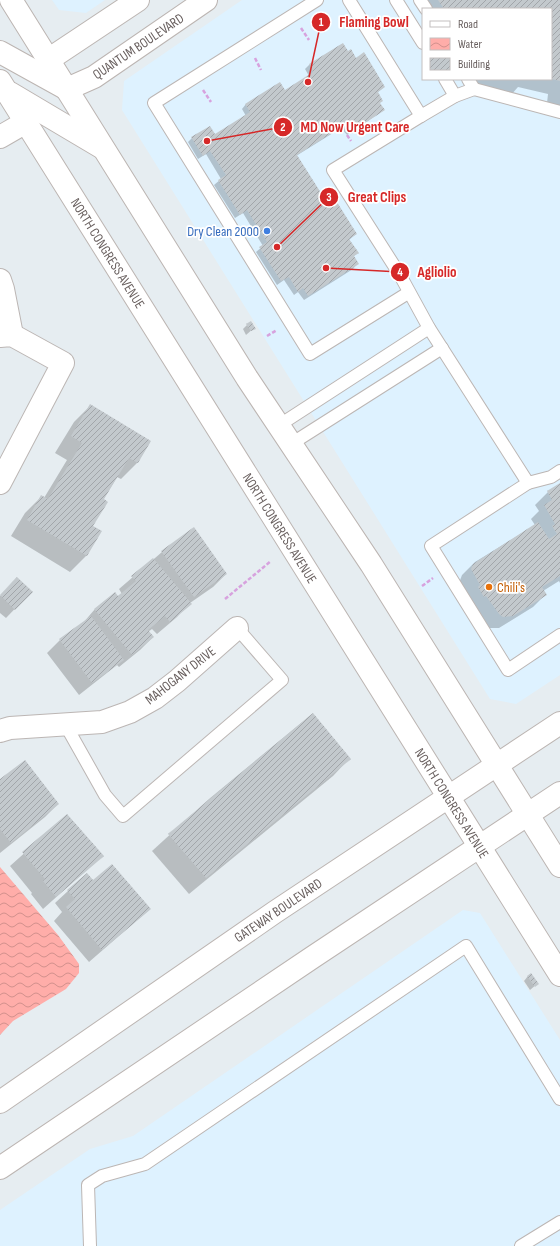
<svg xmlns="http://www.w3.org/2000/svg" width="560" height="1246" font-family="'Sofia Sans Condensed',sans-serif">
<style>
.commercial{fill:#def2ff;fill-rule:evenodd}
.water{fill:url(#water-waves)}
.shadow{fill:#0003}
.building{fill:url(#building-hatch)}
.lines{fill:none;stroke-linecap:round;stroke-linejoin:round}
.lane-casing{stroke:#bcb6b4;stroke-width:14}
.street-casing{stroke:#bcb6b4;stroke-width:24}
.secondary-casing{stroke:#bcb5b2;stroke-width:24}
.path{stroke:#d7a2de;stroke-width:2.5;stroke-dasharray:4 2;stroke-linecap:butt}
.lane{stroke:#fff;stroke-width:12}
.street{stroke:#fff;stroke-width:22}
.secondary{stroke:#fff;stroke-width:22}
.shop-dot{fill:#3f7fe0;stroke:#fff;stroke-width:1.5}
.food-dot{fill:#e8710a;stroke:#fff;stroke-width:1.5}
.labels{text-anchor:middle;stroke-width:3.5;stroke-linejoin:round;paint-order:stroke}
.street-label{font-size:14px;fill:#685f5e;stroke:#fff}
.shop-label{font-size:14px;fill:#366cbe;stroke:#fff;text-anchor:end}
.food-label{font-size:14px;fill:#c56008;stroke:#fff;text-anchor:start}
.leader{fill:none;stroke:#d62828;stroke-width:1.5}
.callout-dot{fill:#d62828;stroke:#fff;stroke-width:1.5}
.mark-label{font-size:12px;text-anchor:middle;font-weight:bold;fill:#fff}
.callout-label{font-size:15px;text-anchor:middle;font-weight:bold;fill:#d62828;stroke:#fff;stroke-width:3.5;stroke-linejoin:round;paint-order:stroke}
</style>
<defs>
<pattern id="water-waves" width="16" height="10" patternUnits="userSpaceOnUse"><rect width="16" height="10" fill="#ffada9"/><path d="M0 5q4-4 8 0t8 0" fill="none" stroke="#d2908d"/></pattern>
<pattern id="building-hatch" width="6" height="6" patternUnits="userSpaceOnUse"><rect width="6" height="6" fill="#c3c9cd"/><path d="M-1 1l2-2M0 6l6-6M5 7l2-2" fill="none" stroke="#a2a6aa"/></pattern>
</defs>
<rect width="100%" height="100%" fill="#e6edf1"/>
<g class="commercial">
<polygon points="52,0 105,0 86,13 59,10"/>
<path d="M242,0h318v675l-44,29 -26,-5 -368,-589 2,-29zM423,9h128v70h-128z"/>
<polygon points="463,910 480,913 560,1040 560,1246 0,1246 0,1210 90,1149 133,1136"/>
</g>
<polygon class="water" points="0,867 58,935 79,964 79,973 66,989 13,1021 0,1035"/>
<g class="shadow">
<polygon points="421,0 560,0 560,109 547,103 548,94 518,87 511,95 471,85 467,79 551,79 551,9 423,9"/>
<polygon points="342,44 348,52 384,87 377,93 379,103 384,110 347,135 341,128 296,156 327,206 356,234 349,240 357,253 353,257 357,264 353,269 304,300 298,292 294,295 284,280 277,285 256,252 263,246 243,213 235,218 214,185 221,179 206,154 198,159 188,142 192,138 215,135 246,116 242,109 246,104 284,91 309,76 305,69 309,65"/>
<polygon points="247,325 254,328 246,335 243,329"/>
<polygon points="90,406 150,442 137,463 121,479 117,477 103,500 92,526 86,556 70,572 11,536 25,513 42,496 44,498 67,460 55,453 74,422"/>
<polygon points="560,484 560,583 559,581 543,591 546,594 533,607 499,628 487,628 459,583 462,575 475,562 535,525 531,519 539,511 535,505 548,492"/>
<polygon points="162,552 226,574 213,587 190,603 177,617 157,634 152,629 148,632 153,637 140,650 119,667 117,665 79,695 47,653 60,640 83,623 95,609 122,594 119,589"/>
<polygon points="17,579 31,592 6,618 0,613 0,596"/>
<polygon points="312,714 349,759 333,776 189,894 152,851 209,799"/>
<polygon points="0,780 58,804 45,817 0,853"/>
<polygon points="67,815 102,856 43,909 31,894 32,893 10,866"/>
<polygon points="93,881 150,909 89,962 54,921 62,912 55,903 68,891"/>
<polygon points="528,976 537,984 530,990 524,981"/>
</g>
<g class="building">
<polygon points="438,0 560,0 560,81 551,79 551,9 444,9"/>
<polygon points="343,43 348,51 351,49 356,58 364,52 385,87 378,92 383,101 380,103 385,110 351,132 346,124 297,155 328,204 335,199 357,234 349,239 359,253 354,256 359,264 308,296 303,288 298,292 289,277 281,281 259,247 267,242 247,210 240,215 218,180 226,175 210,151 203,156 191,137 210,126 215,134 250,112 245,104 280,82 285,90 313,72 309,64"/>
<polygon points="251,321 256,329 251,331 246,324"/>
<polygon points="90,404 151,441 138,463 129,458 104,499 108,502 93,526 102,531 87,556 27,520 41,495 48,499 82,443 71,436"/>
<polygon points="560,483 560,576 542,587 547,595 513,616 503,617 499,614 486,596 484,597 478,587 480,585 471,569 473,564 538,522 549,539 557,534 552,526 555,524 544,505 552,500 547,491"/>
<polygon points="194,527 227,574 194,597 161,551"/>
<polygon points="153,558 192,604 170,622 165,616 148,630 154,637 132,655 94,609 115,592 118,596 136,581 131,576"/>
<polygon points="17,577 33,592 15,610 0,595"/>
<polygon points="91,616 124,660 92,683 59,639"/>
<polygon points="313,713 351,759 206,878 168,834"/>
<polygon points="25,760 59,804 11,843 0,829 0,779"/>
<polygon points="67,814 104,856 56,897 43,881 45,879 22,852"/>
<polygon points="112,864 151,909 102,950 66,907 75,899 67,890 87,873 93,880"/>
<polygon points="531,973 539,984 535,987 527,976"/>
</g>
<g class="lines">
<defs>
<g id="lane">
<polyline points="317,0 154,103 310,354 408,293"/>
<polyline points="349,0 421,116 455,96 474,89 560,112"/>
<polyline points="396,0 423,43"/>
<polyline points="420,0 426,9"/>
<polyline points="445,79 455,96"/>
<polyline points="468,79 474,89"/>
<polyline points="421,116 333,170 400,275 429,328 528,483 431,546 508,670 560,635"/>
<polyline points="278,426 429,328"/>
<polyline points="291,444 442,348"/>
<polyline points="528,483 551,477 560,471"/>
<polyline points="65,724 105,795 123,816 282,680 237,628"/>
<polyline points="90,1246 88,1185 102,1176 145,1164 466,946 560,1099"/>
<polyline points="521,1246 560,1222"/>
</g>
<g id="street">
<polyline points="0,137 26,122"/>
<polyline points="0,280 3,289 12,335"/>
<polyline points="0,336 12,335 63,363 0,483"/>
<polyline points="0,731 10,728 102,722 130,712 155,698 177,681 237,628"/>
</g>
<g id="secondary">
<polyline points="11,0 247,378 371,564 560,866"/>
<polyline points="0,52 65,88"/>
<polyline points="48,60 138,0"/>
<polyline points="0,81 560,975"/>
<polyline points="67,89 94,77 206,0"/>
<polyline points="10,93 101,147"/>
<polyline points="0,1102 275,912 560,723"/>
<polyline points="0,1168 313,957 560,793"/>
</g>
</defs>
<use href="#lane" class="lane-casing"/>
<use href="#street" class="street-casing"/>
<use href="#secondary" class="secondary-casing"/>
<g class="path">
<polyline points="301,28 309,40"/>
<polyline points="255,58 261,70"/>
<polyline points="203,90 211,102"/>
<polyline points="360,128 363,133"/>
<polyline points="347,135 351,141"/>
<polyline points="267,336 277,330"/>
<polyline points="422,586 433,578"/>
<polyline points="225,599 271,561"/>
</g>
<use href="#lane" class="lane"/>
<use href="#street" class="street"/>
<use href="#secondary" class="secondary"/>
</g>
<circle class="shop-dot" cx="267" cy="231" r="4"/>
<circle class="food-dot" cx="489" cy="587" r="4"/>
<g class="labels">
<g class="street-label">
<text transform="translate(138 46) rotate(-34)" y="5">QUANTUM BOULEVARD</text>
<text transform="translate(108 253) rotate(58)" y="5">NORTH CONGRESS AVENUE</text>
<text transform="translate(280 528) rotate(58)" y="5">NORTH CONGRESS AVENUE</text>
<text transform="translate(180 675) rotate(-38)" y="5">MAHOGANY DRIVE</text>
<text transform="translate(452 803) rotate(58)" y="5">NORTH CONGRESS AVENUE</text>
<text transform="translate(278 910) rotate(-34)" y="5">GATEWAY BOULEVARD</text>
</g>
<g class="shop-label">
<text x="259" y="236">Dry Clean 2000</text>
</g>
<g class="food-label">
<text x="497" y="592">Chili's</text>
</g>
</g>
<path class="leader" d="M308 82L321 22M207 141L283 127M277 247L329 197M326 268L400 272"/>
<g class="callout-dot">
<circle cx="308" cy="82" r="4"/>
<circle cx="207" cy="141" r="4"/>
<circle cx="277" cy="247" r="4"/>
<circle cx="326" cy="268" r="4"/>
<circle cx="321" cy="22" r="10"/>
<circle cx="283" cy="127" r="10"/>
<circle cx="329" cy="197" r="10"/>
<circle cx="400" cy="272" r="10"/>
</g>
<g class="mark-label">
<text x="321" y="26">1</text>
<text x="283" y="131">2</text>
<text x="329" y="201">3</text>
<text x="400" y="276">4</text>
</g>
<g class="callout-label">
<text x="374" y="27">Flaming Bowl</text>
<text x="355" y="132">MD Now Urgent Care</text>
<text x="377" y="202">Great Clips</text>
<text x="437" y="277">Agliolio</text>
</g>
<rect x="422" y="8" width="130" height="72" fill="#ffffff" stroke="#c3bfbf"/>
<rect x="430" y="21" width="20" height="6" fill="#ffffff" stroke="#c3bfbf"/>
<text x="458" y="28" font-size="12" fill="#685f5e">Road</text>
<rect x="430" y="38" width="20" height="12" fill="url(#water-waves)" stroke="#c3bfbf"/>
<text x="458" y="48" font-size="12" fill="#685f5e">Water</text>
<rect x="430" y="58" width="20" height="12" fill="url(#building-hatch)" stroke="#c3bfbf"/>
<text x="458" y="68" font-size="12" fill="#685f5e">Building</text>
</svg>
